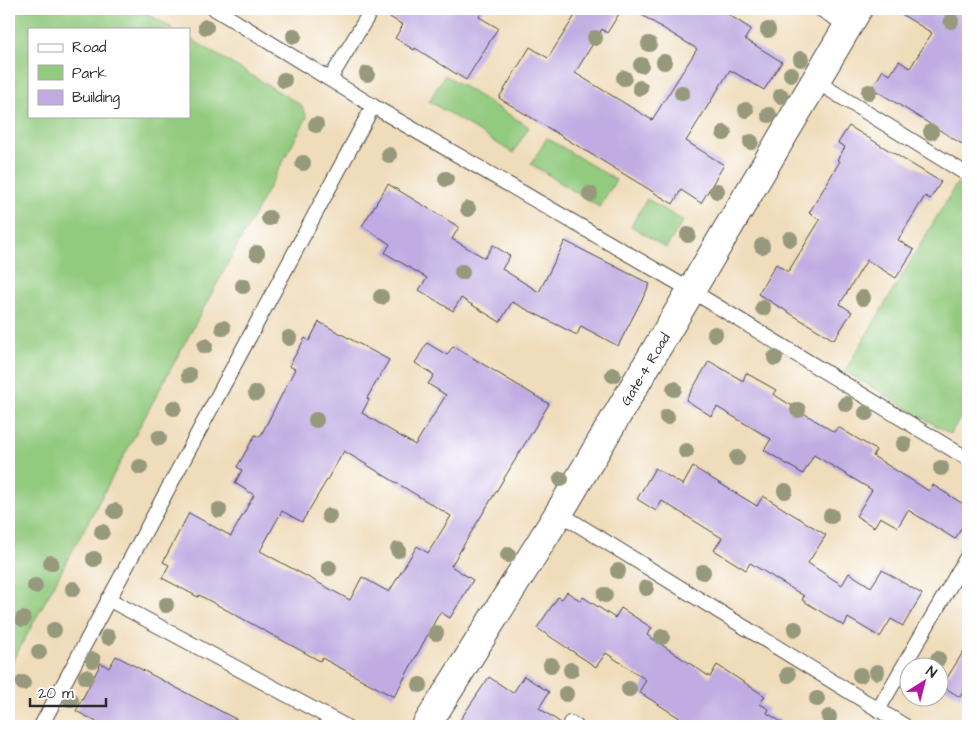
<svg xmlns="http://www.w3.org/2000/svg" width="977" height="735" font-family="'Architects Daughter',sans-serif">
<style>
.green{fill:#92ca7e;stroke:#5e7a54}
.building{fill:#c0ace2;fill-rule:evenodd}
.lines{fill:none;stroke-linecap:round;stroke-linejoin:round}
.service-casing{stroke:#484640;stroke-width:16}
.minor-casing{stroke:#484640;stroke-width:30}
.service{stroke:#fff;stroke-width:14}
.minor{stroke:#fff;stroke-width:28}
.tree{fill:#97997b}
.labels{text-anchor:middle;stroke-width:4;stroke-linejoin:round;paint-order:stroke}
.street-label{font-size:14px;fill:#2b2b2b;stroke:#fff}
</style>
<rect width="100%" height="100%" fill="#fff"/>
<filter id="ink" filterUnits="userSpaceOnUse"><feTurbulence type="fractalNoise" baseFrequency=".02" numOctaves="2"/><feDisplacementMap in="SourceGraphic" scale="10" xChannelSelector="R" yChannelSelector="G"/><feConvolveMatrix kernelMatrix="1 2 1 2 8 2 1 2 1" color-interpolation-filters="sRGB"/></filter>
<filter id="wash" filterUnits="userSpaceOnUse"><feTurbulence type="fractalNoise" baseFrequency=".0096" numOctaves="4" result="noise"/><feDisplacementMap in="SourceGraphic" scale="20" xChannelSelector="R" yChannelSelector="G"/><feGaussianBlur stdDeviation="1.12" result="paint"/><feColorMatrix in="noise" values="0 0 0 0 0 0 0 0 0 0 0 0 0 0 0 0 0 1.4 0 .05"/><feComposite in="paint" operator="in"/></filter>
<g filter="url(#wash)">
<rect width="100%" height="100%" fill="#efdcba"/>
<g class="green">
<polygon points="9,9 140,9 173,29 29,29 29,116 189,116 189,38 301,105 307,117 9,668"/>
<polygon points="445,75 529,127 513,153 429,101"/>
<polygon points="547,138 616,180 599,207 531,164"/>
<polygon points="957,183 968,190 968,406 950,434 845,371"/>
<polygon points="647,199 683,221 666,248 631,226"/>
</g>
<g id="blocks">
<g class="building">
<polygon points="381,9 484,9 479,17 498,28 466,80 415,48 414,50 395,38 403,25 380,11"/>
<polygon points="569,9 622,9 607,33 602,29 575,73 652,120 697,49 632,9 720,9 751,29 745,39 782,62 764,90 730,70 686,141 724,165 701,203 681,190 673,204 499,98 530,47 548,58 576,14"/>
<polygon points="893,9 968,9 968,146 963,142 962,144 872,88 883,70 890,75 899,61 910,68 932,33"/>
<polygon points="849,126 941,182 930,199 925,196 898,240 914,250 896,278 867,260 840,304 852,312 834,340 758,294 776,264 788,272 820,220 809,213 840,161 837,160 845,147 838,143"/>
<polygon points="388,184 459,227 452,239 485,258 493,245 510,256 502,269 539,292 565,241 650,284 618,346 581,326 577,335 512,302 500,322 461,298 453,311 419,290 427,278 385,253 390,244 362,226"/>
<path d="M319,322l70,38 -22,38 2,2 -7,13 53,32 31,-50 -18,-11 6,-9 -19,-12 12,-20 20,12 6,-9 96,58 -98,162 22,14 -23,38 -10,-6 -46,85 -72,-39 -2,3 -121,-66 -1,2 -36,-19 7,-13 -6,-3 26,-49 42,23 23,-41 -19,-12 7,-13 -5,-3 18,-32 5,2 35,-68 -6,-3 16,-28 4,3zM344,451l107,65 -23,37 -11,-7 -28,46 -27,-15 -12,23 -90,-49 22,-40 20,11z"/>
<polygon points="709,361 743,381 746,373 776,390 773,394 834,432 838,427 876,450 873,456 929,491 933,485 968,507 968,517 955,539 908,510 898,527 880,517 874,527 856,516 872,490 814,455 803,474 764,450 771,439 717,407 711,416 686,400"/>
<polygon points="693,467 757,506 763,496 826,535 808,563 842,585 849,573 871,587 882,570 922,594 903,626 891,619 880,637 848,618 844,626 802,600 804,596 750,563 746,570 714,550 722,538 662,501 656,511 637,499 655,468 683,485"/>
<polygon points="567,592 581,601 583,597 615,618 621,608 652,628 647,635 710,677 717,665 765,696 760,704 769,709 767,713 788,726 692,726 639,692 646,680 606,653 596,667 537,628 558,597 562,599"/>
<polygon points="968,644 968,682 960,697 942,686"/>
<polygon points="116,656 249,726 104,726 76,711 101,663 109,668"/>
<polygon points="524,676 549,692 539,708 561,723 562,726 456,726 489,677 513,693"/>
</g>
</g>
</g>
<g filter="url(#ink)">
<use href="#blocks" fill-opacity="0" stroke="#484640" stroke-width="1"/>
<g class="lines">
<defs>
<g id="service">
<polyline points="215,9 373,106 692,291 968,459"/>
<polyline points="820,9 848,26"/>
<polyline points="330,79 372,9"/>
<polyline points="817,82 968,175"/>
<polyline points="559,513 905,726"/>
<polyline points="108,599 345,726"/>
<polyline points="878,710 968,555"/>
<polyline points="570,723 576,726"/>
<polyline points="41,726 373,106"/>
</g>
<polyline id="minor" points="426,726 559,513 858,9"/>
</defs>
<use href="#service" class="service-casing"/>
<use href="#minor" class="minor-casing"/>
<use href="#service" class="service"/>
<use href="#minor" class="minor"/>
</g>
<g class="tree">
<circle cx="951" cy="21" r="8"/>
<circle cx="206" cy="27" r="8"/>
<circle cx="768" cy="30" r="8"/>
<circle cx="294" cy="36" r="8"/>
<circle cx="595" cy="38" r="8"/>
<circle cx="649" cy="44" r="8"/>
<circle cx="801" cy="59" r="8"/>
<circle cx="664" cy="62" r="8"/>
<circle cx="641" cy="65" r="8"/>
<circle cx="367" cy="74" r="8"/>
<circle cx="791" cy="74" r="8"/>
<circle cx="624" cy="78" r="8"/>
<circle cx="284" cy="80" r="8"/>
<circle cx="640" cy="88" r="8"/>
<circle cx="869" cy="92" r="8"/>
<circle cx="682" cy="93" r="8"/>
<circle cx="781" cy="96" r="8"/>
<circle cx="746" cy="110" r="8"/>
<circle cx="769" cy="115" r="8"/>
<circle cx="316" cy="125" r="8"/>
<circle cx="931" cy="132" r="8"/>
<circle cx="724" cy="133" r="8"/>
<circle cx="751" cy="142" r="8"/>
<circle cx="389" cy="155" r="8"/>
<circle cx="303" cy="163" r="8"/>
<circle cx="446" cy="179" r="8"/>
<circle cx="717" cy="191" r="8"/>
<circle cx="590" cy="194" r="8"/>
<circle cx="468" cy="209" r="8"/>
<circle cx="269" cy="218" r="8"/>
<circle cx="688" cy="235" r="8"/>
<circle cx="790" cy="239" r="8"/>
<circle cx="762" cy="246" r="8"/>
<circle cx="257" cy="253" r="8"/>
<circle cx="462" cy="272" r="8"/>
<circle cx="243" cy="286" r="8"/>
<circle cx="381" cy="297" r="8"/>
<circle cx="863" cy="298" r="8"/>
<circle cx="763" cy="308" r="8"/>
<circle cx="223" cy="328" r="8"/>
<circle cx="715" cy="334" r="8"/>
<circle cx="289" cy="338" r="8"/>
<circle cx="205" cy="346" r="8"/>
<circle cx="775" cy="358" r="8"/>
<circle cx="189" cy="375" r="8"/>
<circle cx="613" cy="375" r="8"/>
<circle cx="674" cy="389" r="8"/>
<circle cx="256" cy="393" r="8"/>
<circle cx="846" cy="404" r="8"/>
<circle cx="174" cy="408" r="8"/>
<circle cx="798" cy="410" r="8"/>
<circle cx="866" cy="413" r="8"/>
<circle cx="667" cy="417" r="8"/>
<circle cx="316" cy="420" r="8"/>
<circle cx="159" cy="438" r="8"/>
<circle cx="904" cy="444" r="8"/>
<circle cx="686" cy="451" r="8"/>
<circle cx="737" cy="458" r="8"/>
<circle cx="140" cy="467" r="8"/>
<circle cx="941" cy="468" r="8"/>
<circle cx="561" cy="479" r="8"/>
<circle cx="785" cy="491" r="8"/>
<circle cx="219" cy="510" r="8"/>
<circle cx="115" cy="511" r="8"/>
<circle cx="329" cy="516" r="8"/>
<circle cx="831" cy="516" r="8"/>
<circle cx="102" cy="532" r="8"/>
<circle cx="398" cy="550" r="8"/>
<circle cx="508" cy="555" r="8"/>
<circle cx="94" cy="559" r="8"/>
<circle cx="51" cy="563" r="8"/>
<circle cx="329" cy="568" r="8"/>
<circle cx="618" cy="571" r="8"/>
<circle cx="703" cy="572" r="8"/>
<circle cx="35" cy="586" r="8"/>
<circle cx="646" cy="588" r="8"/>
<circle cx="73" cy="589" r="8"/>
<circle cx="605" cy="595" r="8"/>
<circle cx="166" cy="605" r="8"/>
<circle cx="23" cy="619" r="8"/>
<circle cx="795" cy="629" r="8"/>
<circle cx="54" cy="630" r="8"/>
<circle cx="436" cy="633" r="8"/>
<circle cx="108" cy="637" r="8"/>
<circle cx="662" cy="637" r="8"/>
<circle cx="39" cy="652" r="8"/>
<circle cx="938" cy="659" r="8"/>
<circle cx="93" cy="660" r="8"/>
<circle cx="551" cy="665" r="8"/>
<circle cx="571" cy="670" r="8"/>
<circle cx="877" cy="672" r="8"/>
<circle cx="788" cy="675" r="8"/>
<circle cx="860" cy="675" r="8"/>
<circle cx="86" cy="677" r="8"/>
<circle cx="23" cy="683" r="8"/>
<circle cx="420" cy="685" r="8"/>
<circle cx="629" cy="689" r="8"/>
<circle cx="566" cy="694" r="8"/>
<circle cx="817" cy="699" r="8"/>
<circle cx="71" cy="700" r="8"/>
<circle cx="829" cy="717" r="8"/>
</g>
</g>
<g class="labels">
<g class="street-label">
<text transform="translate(645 369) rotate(-59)" y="5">Gate-4 Road</text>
</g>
</g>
<rect width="977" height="735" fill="none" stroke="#fff" stroke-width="30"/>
<rect x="28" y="28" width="162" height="90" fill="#ffffff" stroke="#aaaaaa"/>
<rect x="38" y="44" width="25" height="8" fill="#ffffff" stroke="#aaaaaa"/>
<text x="72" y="52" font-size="15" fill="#2b2b2b">Road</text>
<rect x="38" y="65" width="25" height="15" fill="#92ca7e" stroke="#aaaaaa"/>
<text x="72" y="78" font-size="15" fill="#2b2b2b">Park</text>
<rect x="38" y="90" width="25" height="15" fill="#c0ace2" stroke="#aaaaaa"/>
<text x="72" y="102" font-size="15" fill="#2b2b2b">Building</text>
<g transform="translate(924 682) rotate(36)"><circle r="24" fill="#ffffff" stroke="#aaaaaa"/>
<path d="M0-4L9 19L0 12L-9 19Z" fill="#b5179e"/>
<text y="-8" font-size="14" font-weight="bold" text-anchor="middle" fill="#2b2b2b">N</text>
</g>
<path d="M30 698v8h76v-8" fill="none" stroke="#2b2b2b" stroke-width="2.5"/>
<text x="38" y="698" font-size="15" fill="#2b2b2b" stroke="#ffffff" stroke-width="4" paint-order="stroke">20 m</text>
</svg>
